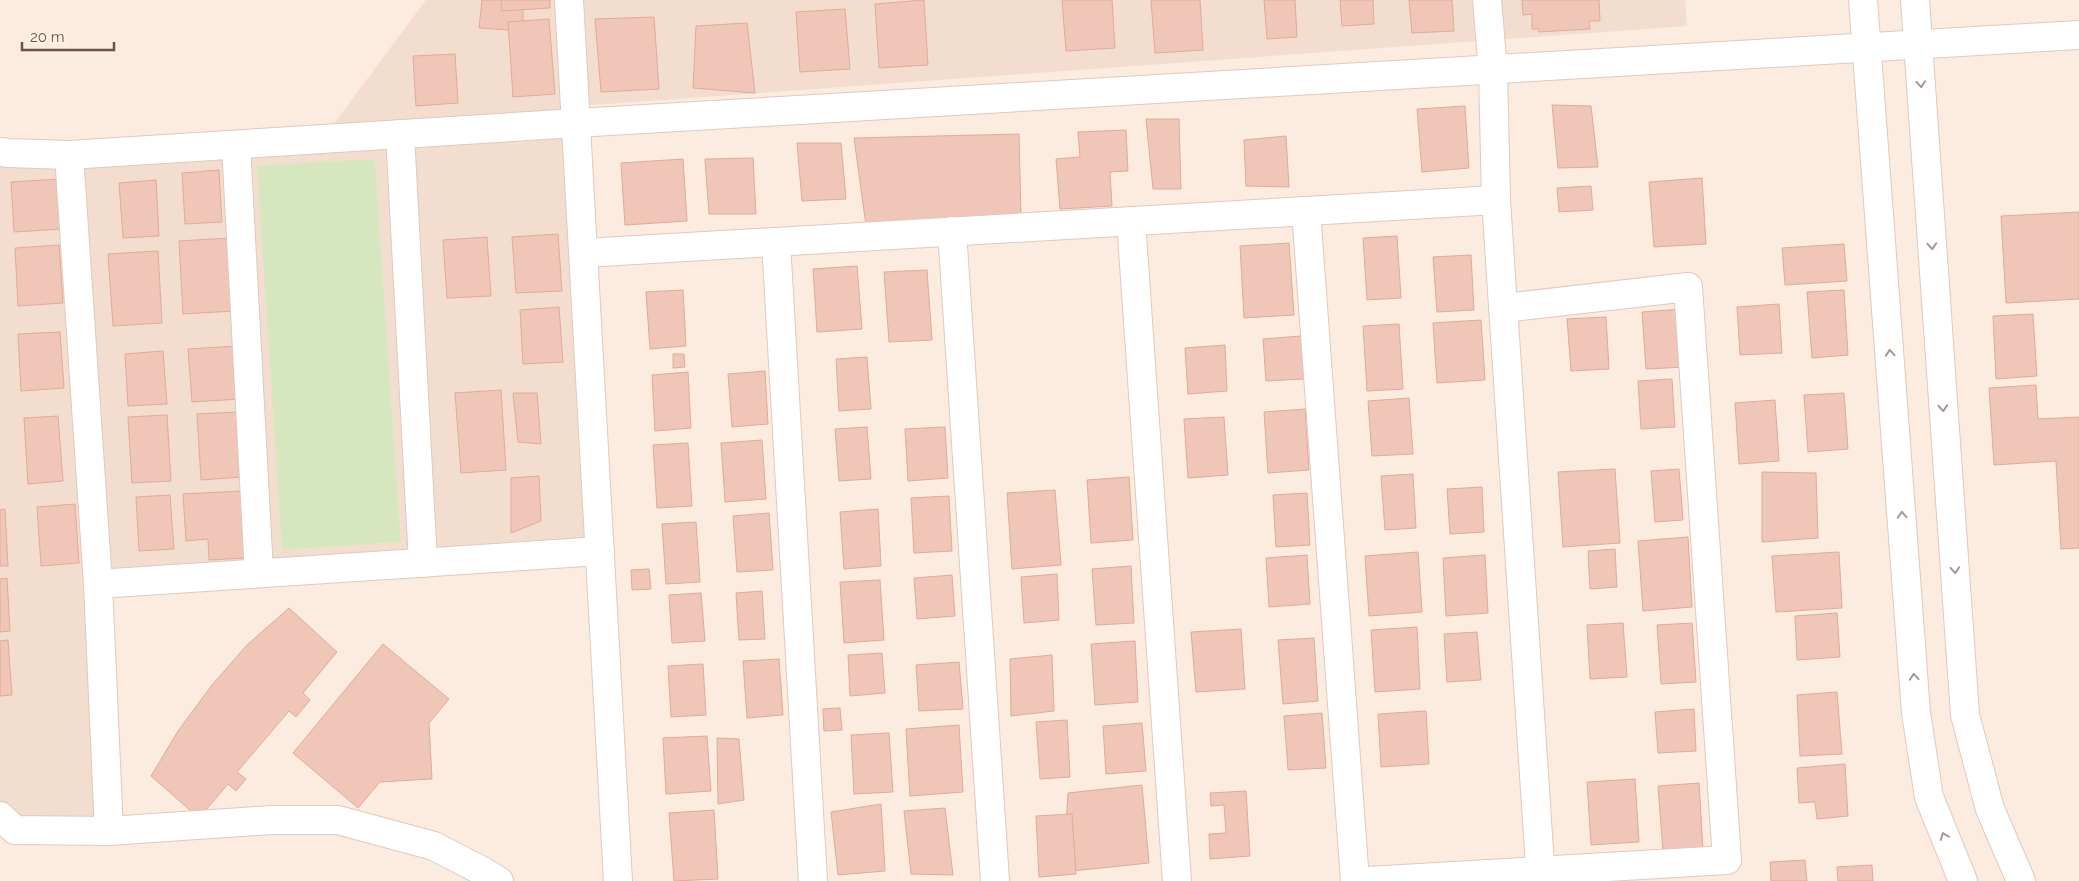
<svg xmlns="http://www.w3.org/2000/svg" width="2079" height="881" font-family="Raleway,sans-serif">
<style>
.residential{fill:#f2ddce;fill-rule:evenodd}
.green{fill:#d6e7bf}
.building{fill:#efc6b8;stroke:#e1aa99}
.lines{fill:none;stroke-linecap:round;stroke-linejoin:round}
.minor-casing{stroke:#e0c9bf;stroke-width:30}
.tertiary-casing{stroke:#e0c9bf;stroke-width:30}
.minor{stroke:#fff;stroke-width:28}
.tertiary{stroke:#fff;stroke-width:28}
.oneway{stroke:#a99691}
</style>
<rect width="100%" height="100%" fill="#fbecdf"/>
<path class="residential" d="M426,0h1259l2,26 -1122,81 20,446 -493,35 7,243 -65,2 -34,-32v-658l321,-2zM375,159l26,383 -118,8h-1z"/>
<polygon class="green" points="375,159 401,542 282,550 257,166"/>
<g class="building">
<polygon points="482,0 523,0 523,31 479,28"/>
<polygon points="501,0 550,0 550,8 502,11"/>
<polygon points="924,0 928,65 879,68 875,4"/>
<polygon points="1062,0 1112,0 1115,48 1066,51"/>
<polygon points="1151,0 1200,0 1203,50 1155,53"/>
<polygon points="1264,0 1295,0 1297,37 1267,39"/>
<polygon points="1340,0 1373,0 1374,24 1342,26"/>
<polygon points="1409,0 1452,0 1454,31 1412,33"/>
<polygon points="1522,0 1599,0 1600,21 1589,21 1590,29 1539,32 1539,29 1532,29 1532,14 1523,15"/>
<polygon points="845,9 850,69 800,72 796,12"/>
<polygon points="654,17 659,89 601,92 595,19"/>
<polygon points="549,19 555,94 513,97 508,22"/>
<polygon points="747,23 755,93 693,88 696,26"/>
<polygon points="455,54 458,103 416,106 413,56"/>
<polygon points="1552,105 1591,106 1598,167 1558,168"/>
<polygon points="1465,106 1469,168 1422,172 1417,109"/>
<polygon points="1146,119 1179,119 1181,189 1153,189"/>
<polygon points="1126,130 1128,171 1110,172 1112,206 1060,209 1056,159 1080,157 1078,132"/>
<polygon points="1019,134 1021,217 866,226 854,138"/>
<polygon points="1286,136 1289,187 1246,186 1244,140"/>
<polygon points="797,143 841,143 846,199 802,201"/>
<polygon points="753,158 756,214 709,214 705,159"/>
<polygon points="683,159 687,221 625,225 621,163"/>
<polygon points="219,170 222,222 185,224 182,173"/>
<polygon points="1702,178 1706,244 1654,247 1649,182"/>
<polygon points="60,179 64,229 14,232 11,182"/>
<polygon points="156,180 159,236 123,238 119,183"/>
<polygon points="1591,186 1593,210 1559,212 1557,188"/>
<polygon points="2079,212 2079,299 2006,303 2001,216"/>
<polygon points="558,234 562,291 516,293 512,237"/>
<polygon points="1397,236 1401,298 1367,300 1363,238"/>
<polygon points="487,237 491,296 447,298 443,240"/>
<polygon points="229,238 234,311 183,314 179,241"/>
<polygon points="1289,243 1294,315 1244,318 1240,246"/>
<polygon points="1844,244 1847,281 1785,285 1782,248"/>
<polygon points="59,245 63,303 18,306 15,248"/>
<polygon points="158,251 162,323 113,326 108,254"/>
<polygon points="1471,255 1474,310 1437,312 1433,257"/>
<polygon points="857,266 862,329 817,332 813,269"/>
<polygon points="927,270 932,340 889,342 884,272"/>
<polygon points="683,290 686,346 650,349 646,292"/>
<polygon points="1844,290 1848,355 1812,358 1807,292"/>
<polygon points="1779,304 1782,353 1740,355 1737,307"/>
<polygon points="559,307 563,362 523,364 520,310"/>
<polygon points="1682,309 1686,367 1646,369 1642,312"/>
<polygon points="2033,314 2037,376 1996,379 1993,316"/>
<polygon points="1606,317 1609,369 1571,371 1567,319"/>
<polygon points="1481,320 1485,380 1437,383 1433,323"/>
<polygon points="1399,324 1403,389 1367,391 1363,326"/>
<polygon points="60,332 64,388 21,391 18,334"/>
<polygon points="1301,336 1304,379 1266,381 1263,339"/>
<polygon points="1225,345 1227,391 1188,394 1185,348"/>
<polygon points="236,346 240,399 192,402 188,349"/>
<polygon points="163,351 167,404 128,406 125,354"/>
<polygon points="673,354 684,354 685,367 673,368"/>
<polygon points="867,357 871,409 839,411 836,359"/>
<polygon points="765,371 768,424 732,427 728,374"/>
<polygon points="688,372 691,428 655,431 652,375"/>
<polygon points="1672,379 1675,427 1641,429 1638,381"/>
<polygon points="2036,385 2038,419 2079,417 2079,548 2061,549 2056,461 1994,465 1989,388"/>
<polygon points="501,390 506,470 461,473 455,393"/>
<polygon points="513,393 537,393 541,444 518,442"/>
<polygon points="1844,393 1848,449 1808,452 1804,395"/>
<polygon points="1409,398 1413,454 1372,456 1368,401"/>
<polygon points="1775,400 1779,461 1739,464 1735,403"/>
<polygon points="1305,409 1309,470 1268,473 1264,412"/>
<polygon points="238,412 242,477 201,480 197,414"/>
<polygon points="167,415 171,481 132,483 128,417"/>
<polygon points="58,416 63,481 28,484 24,418"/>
<polygon points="1224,417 1228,475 1188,478 1184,419"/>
<polygon points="867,427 871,479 839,481 835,429"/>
<polygon points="945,427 948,478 908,481 905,429"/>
<polygon points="762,440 766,499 725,502 721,443"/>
<polygon points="688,443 692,506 657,508 653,445"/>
<polygon points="1615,469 1620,543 1563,547 1558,472"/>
<polygon points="1679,469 1683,520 1655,522 1651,471"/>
<polygon points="1762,472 1816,473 1818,538 1762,542"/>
<polygon points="1413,474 1416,528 1385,530 1381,476"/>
<polygon points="539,476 541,521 511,533 511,478"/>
<polygon points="1129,477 1133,540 1091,543 1087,480"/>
<polygon points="1482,487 1484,532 1450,534 1447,489"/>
<polygon points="1055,490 1061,565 1012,569 1007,493"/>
<polygon points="241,491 246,558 209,560 208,539 186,541 183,494"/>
<polygon points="1307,493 1310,545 1276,547 1273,495"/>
<polygon points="170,495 174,549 139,551 136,497"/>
<polygon points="949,496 952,551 914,553 911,498"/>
<polygon points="75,504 79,563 41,566 37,507"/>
<polygon points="5,509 8,566 0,566 0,510"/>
<polygon points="878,509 881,566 844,569 840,512"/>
<polygon points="769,513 773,570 737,572 733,516"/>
<polygon points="696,522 700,582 666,584 662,524"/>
<polygon points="1688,537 1692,607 1643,611 1638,541"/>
<polygon points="1615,549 1617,587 1590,589 1588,551"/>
<polygon points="1418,552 1422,612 1369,616 1365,556"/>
<polygon points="1839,552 1842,608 1776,612 1772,556"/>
<polygon points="1307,555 1310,604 1269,607 1266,558"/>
<polygon points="1485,555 1488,613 1446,616 1443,558"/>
<polygon points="1131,566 1134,623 1096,625 1092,569"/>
<polygon points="649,569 651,589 632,590 631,570"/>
<polygon points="1057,574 1059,620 1024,623 1021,577"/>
<polygon points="952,575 955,616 917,619 914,578"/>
<polygon points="7,578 10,631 0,632 0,579"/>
<polygon points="880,580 884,640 844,643 840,582"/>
<polygon points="762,591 765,639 739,640 736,593"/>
<polygon points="701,593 705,641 672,643 669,595"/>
<polygon points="289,608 337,652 303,693 310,700 296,717 289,711 237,772 246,779 236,791 228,784 199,818 151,776 178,731 212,685 247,645"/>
<polygon points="1837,613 1840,657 1797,660 1795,616"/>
<polygon points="1623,623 1627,677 1590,679 1587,625"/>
<polygon points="1692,623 1696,682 1661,684 1657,625"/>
<polygon points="1417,627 1420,689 1375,692 1371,630"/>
<polygon points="1241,629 1245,689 1196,692 1191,632"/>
<polygon points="1477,632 1481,680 1447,682 1444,634"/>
<polygon points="1314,638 1318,701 1283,704 1278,640"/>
<polygon points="8,640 12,695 0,696 0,641"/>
<polygon points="1135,641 1138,702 1095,705 1091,644"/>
<polygon points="383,644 449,699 429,723 432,779 380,782 358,808 293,753"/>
<polygon points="882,653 885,693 850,696 848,655"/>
<polygon points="1052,655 1054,711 1011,716 1010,659"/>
<polygon points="779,659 783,715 747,718 743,661"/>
<polygon points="959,662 963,709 919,711 916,665"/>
<polygon points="703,664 706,715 671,717 668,666"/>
<polygon points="1837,692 1842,754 1800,756 1797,695"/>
<polygon points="840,708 842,730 824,731 823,709"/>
<polygon points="1694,709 1696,751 1658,753 1655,712"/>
<polygon points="1426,711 1429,764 1381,767 1378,714"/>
<polygon points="1322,713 1326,768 1288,770 1284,716"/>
<polygon points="1067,720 1070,777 1040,779 1036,722"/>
<polygon points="1142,723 1146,771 1106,774 1103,726"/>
<polygon points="959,725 963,792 910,796 906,729"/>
<polygon points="889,733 893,792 854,794 851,735"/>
<polygon points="707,736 711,791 666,794 663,738"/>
<polygon points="717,738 739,739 744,800 718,804"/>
<polygon points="1845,764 1848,816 1817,819 1815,802 1799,803 1797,768"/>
<polygon points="1635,779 1639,842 1591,845 1587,782"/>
<polygon points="1699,783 1703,849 1663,852 1658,786"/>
<polygon points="1142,785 1149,863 1063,872 1068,793"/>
<polygon points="1246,791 1250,856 1210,859 1209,834 1226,833 1224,805 1211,806 1210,793"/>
<polygon points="881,804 885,871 838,875 831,812"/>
<polygon points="945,808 953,875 911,874 904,811"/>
<polygon points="714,810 718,879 674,881 669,813"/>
<polygon points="1072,814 1076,874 1039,877 1036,816"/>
<polygon points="1805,860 1807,881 1771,881 1770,862"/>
<polygon points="1872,865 1873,881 1838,881 1837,867"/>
</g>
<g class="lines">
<defs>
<g id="minor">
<polyline points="569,0 618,881"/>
<polyline points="1487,0 1493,70 1496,200 1541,881"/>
<polyline points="400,134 423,563"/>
<polyline points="236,145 259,573"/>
<polyline points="0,152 8,153 69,155 576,123 2079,35"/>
<polyline points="69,155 98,584 109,831"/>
<polyline points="1306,211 1355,881"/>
<polyline points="1131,221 1177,881"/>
<polyline points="952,231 995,881"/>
<polyline points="776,242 813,881"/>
<polyline points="584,253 1496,200"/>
<polyline points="98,584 600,551"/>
<polyline points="0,816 15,830 109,831 272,820 338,820 434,846 484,872 499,881"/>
<polyline points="1368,881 1727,860 1688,287 1504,308"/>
</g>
<g id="tertiary">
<polyline points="1863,0 1916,713 1929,797 1963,881"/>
<polyline points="1915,0 1965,715 1990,809 2021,881"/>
</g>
</defs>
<use href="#minor" class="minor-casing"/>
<use href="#tertiary" class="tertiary-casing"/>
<use href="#minor" class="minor"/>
<use href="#tertiary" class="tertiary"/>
</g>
<defs><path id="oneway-chevron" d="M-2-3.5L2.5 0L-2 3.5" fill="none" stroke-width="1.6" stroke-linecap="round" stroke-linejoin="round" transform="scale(1.25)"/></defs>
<g class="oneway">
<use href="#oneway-chevron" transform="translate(1921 84) rotate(86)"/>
<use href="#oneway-chevron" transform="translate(1932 246) rotate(86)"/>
<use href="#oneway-chevron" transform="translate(1890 353) rotate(-94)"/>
<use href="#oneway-chevron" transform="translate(1943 408) rotate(86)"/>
<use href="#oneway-chevron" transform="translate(1902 515) rotate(-94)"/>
<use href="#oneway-chevron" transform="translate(1955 570) rotate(86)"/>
<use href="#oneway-chevron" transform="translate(1914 677) rotate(-94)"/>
<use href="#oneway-chevron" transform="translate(1944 836) rotate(-111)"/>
</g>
<path d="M22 42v8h92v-8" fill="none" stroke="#705048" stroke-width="2.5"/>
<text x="30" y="42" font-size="15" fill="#705048" stroke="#fef1e5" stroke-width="4" paint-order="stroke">20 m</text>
</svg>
